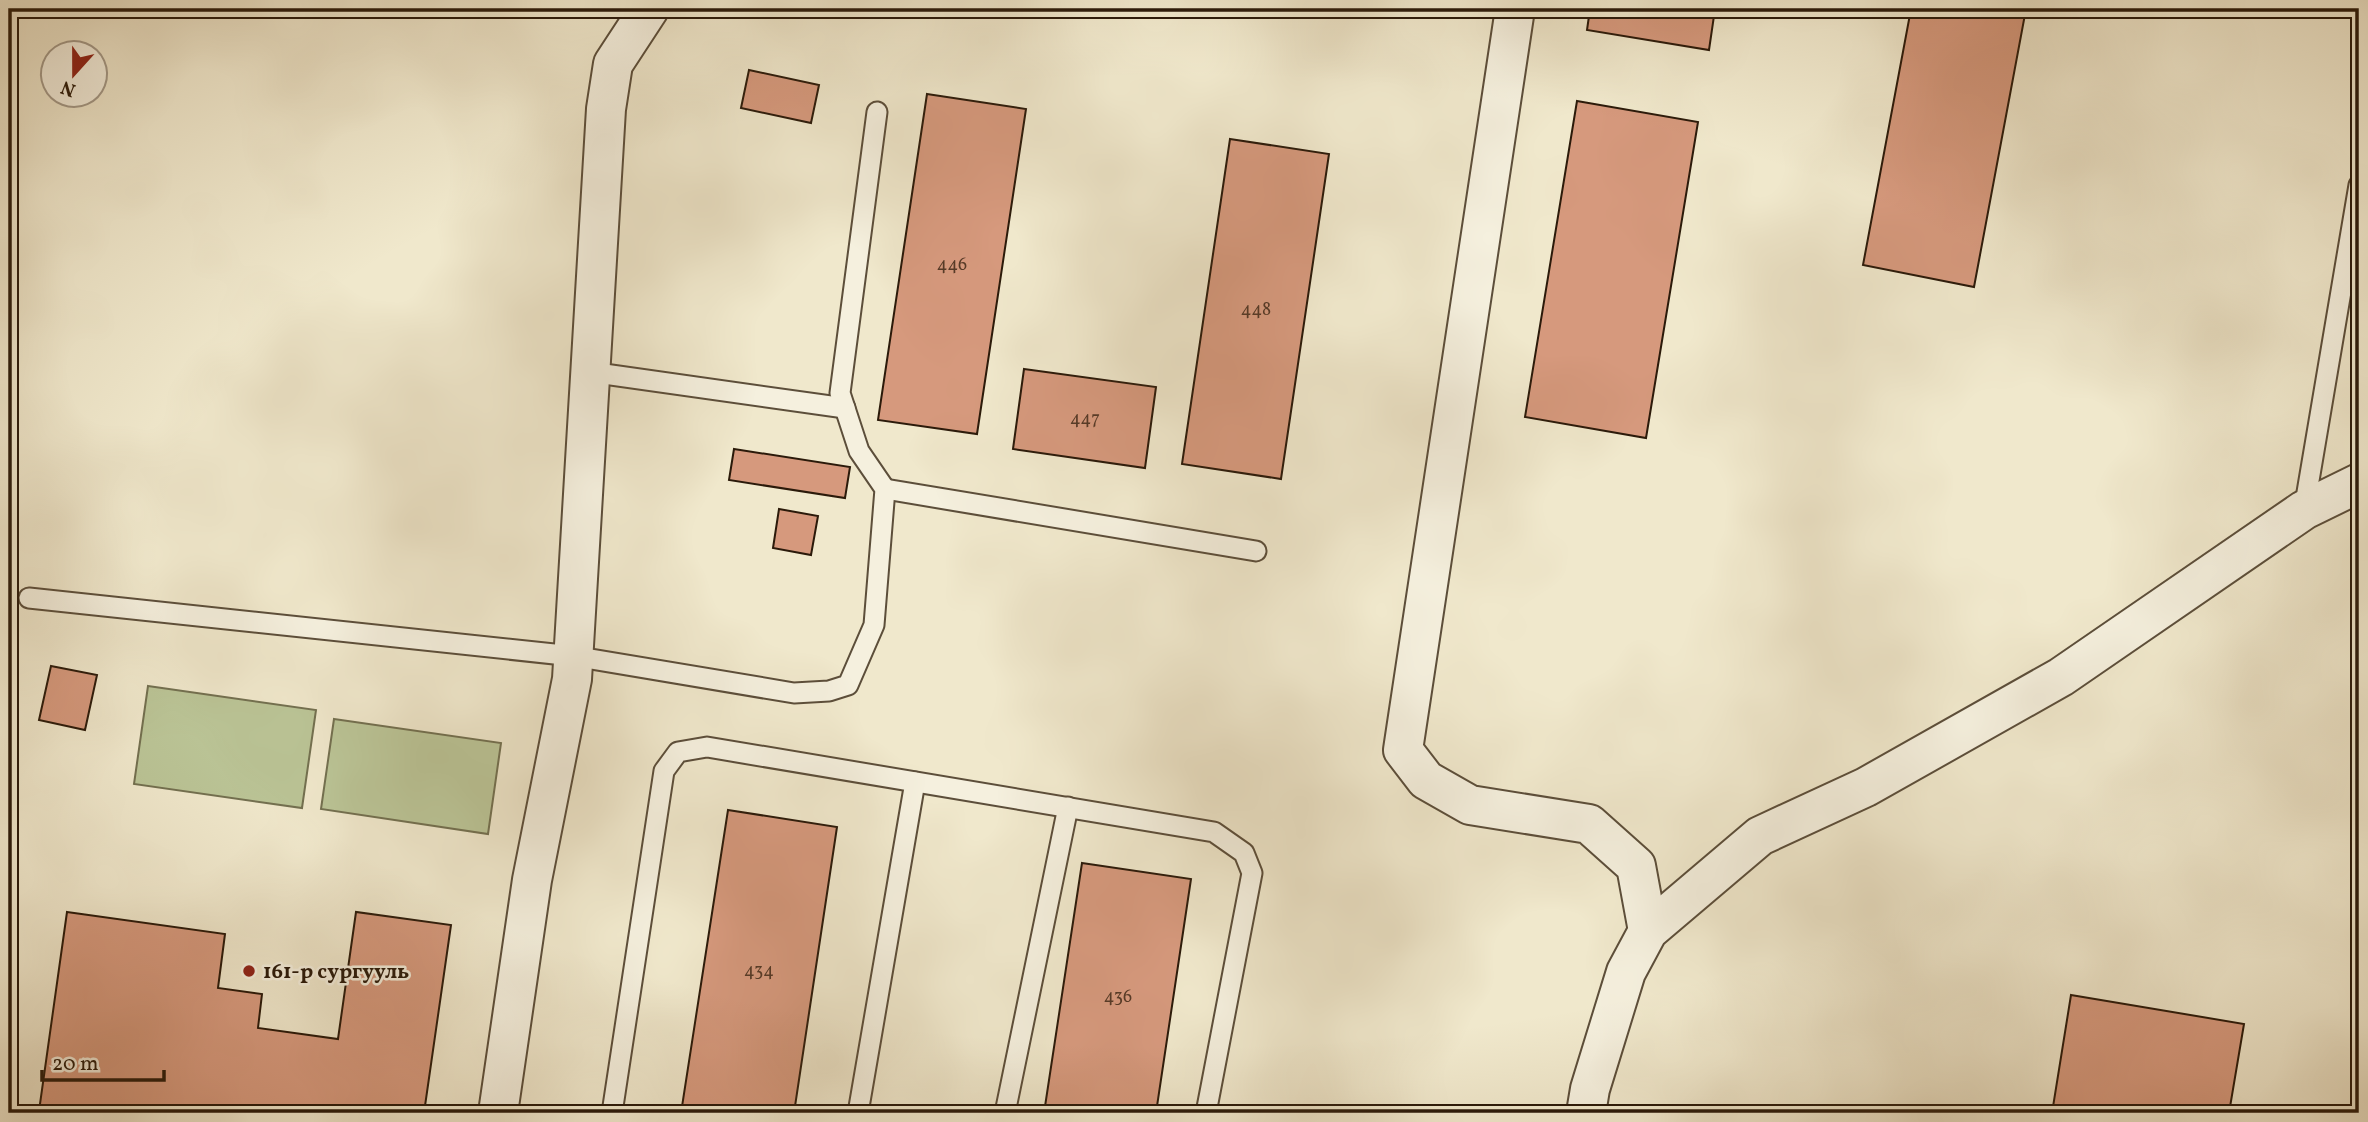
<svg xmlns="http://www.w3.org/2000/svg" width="2368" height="1122" font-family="Vollkorn,serif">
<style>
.green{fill:#bbc597;stroke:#737050;stroke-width:2}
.building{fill:#d6997d;stroke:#2b1a0a;stroke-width:2}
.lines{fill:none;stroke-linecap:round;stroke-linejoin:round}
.lane-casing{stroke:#5c4e3a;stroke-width:23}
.street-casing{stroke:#5c4e3a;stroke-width:42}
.lane{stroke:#f5f0de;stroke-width:19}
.street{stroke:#f5f0de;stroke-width:38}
.poi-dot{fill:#8f2418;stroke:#f5f0de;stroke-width:2.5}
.labels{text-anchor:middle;stroke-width:5;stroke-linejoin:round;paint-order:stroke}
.number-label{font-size:18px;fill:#563a27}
.poi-label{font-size:21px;font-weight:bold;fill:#2b1a0a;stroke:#f5f0de;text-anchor:start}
</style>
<rect width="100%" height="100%" fill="#f0e8cc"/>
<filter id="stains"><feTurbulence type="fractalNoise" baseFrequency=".00286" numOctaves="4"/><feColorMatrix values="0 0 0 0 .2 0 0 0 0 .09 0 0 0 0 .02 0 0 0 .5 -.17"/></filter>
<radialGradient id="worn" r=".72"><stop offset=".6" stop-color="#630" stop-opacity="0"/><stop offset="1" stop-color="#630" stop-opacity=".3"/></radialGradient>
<g class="green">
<polygon points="148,686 316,710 302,808 134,784"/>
<polygon points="334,719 501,743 488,834 321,809"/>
</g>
<g class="building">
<polygon points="1590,9 1715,9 1709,50 1587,30"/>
<polygon points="1911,9 2026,9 1974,287 1863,265"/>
<polygon points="749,70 819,85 811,123 741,108"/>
<polygon points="927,94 1026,109 977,434 878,420"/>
<polygon points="1577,101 1698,122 1646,438 1525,417"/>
<polygon points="1230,139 1329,154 1281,479 1182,464"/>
<polygon points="1024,369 1156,387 1145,468 1013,449"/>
<polygon points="734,449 850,467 845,498 729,480"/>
<polygon points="779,509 818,516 811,555 773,548"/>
<polygon points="51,666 97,675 85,730 39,720"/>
<polygon points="728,810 837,827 794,1113 681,1113"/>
<polygon points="1082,863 1191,879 1156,1113 1044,1113"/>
<polygon points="67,912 225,934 218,988 262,994 258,1028 338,1039 356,912 451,925 424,1113 39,1111"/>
<polygon points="2071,995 2244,1024 2229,1113 2052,1113"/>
</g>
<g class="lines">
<defs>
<g id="lane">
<polyline points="590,372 845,408"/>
<polyline points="885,489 1256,551"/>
<polyline points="2304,510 2359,185"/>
<polyline points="29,598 573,656 794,693 829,691 848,685 874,625 885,489 859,451 840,393 877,112"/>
<polyline points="612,1113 664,771 678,752 707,747 1214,832 1244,853 1252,873 1206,1113"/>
<polyline points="858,1113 915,782"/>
<polyline points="1005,1113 1068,807"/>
</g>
<g id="street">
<polyline points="1515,9 1403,750 1426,780 1470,805 1589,824 1636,866 1648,931"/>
<polyline points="498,1113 532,880 572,679 606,109 613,64 649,9"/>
<polyline points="1586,1113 1590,1089 1626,972 1648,931 1760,836 1866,787 2061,677 2304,510 2359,483"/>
</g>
</defs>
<use href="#lane" class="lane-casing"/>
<use href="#street" class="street-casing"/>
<use href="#lane" class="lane"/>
<use href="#street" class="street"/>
</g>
<circle class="poi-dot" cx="249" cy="971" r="7"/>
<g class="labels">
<g class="number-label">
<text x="952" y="270">446</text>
<text x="1256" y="315">448</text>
<text x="1085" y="424">447</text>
<text x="759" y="976">434</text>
<text x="1118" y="1002">436</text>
</g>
<g class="poi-label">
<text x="263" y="978">161-р сургууль</text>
</g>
</g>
<rect width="2368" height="1122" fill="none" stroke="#f0e8cc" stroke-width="35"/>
<rect x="10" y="10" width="2347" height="1101" fill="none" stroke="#2b1a0a" stroke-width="3.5"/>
<rect x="18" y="18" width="2333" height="1087" fill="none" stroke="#2b1a0a" stroke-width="2"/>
<g transform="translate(74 74) rotate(201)"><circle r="33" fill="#f5f0de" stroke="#a49a89" stroke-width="2"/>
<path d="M0-5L12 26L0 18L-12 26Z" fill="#8f2418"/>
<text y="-10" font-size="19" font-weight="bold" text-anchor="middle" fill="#2b1a0a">N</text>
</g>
<path d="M42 1070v10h122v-10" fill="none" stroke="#2b1a0a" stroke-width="3.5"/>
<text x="52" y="1070" font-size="21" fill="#2b1a0a" stroke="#f5f0de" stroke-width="5" paint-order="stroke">20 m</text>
<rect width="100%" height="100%" filter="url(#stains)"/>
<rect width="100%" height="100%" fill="url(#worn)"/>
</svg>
